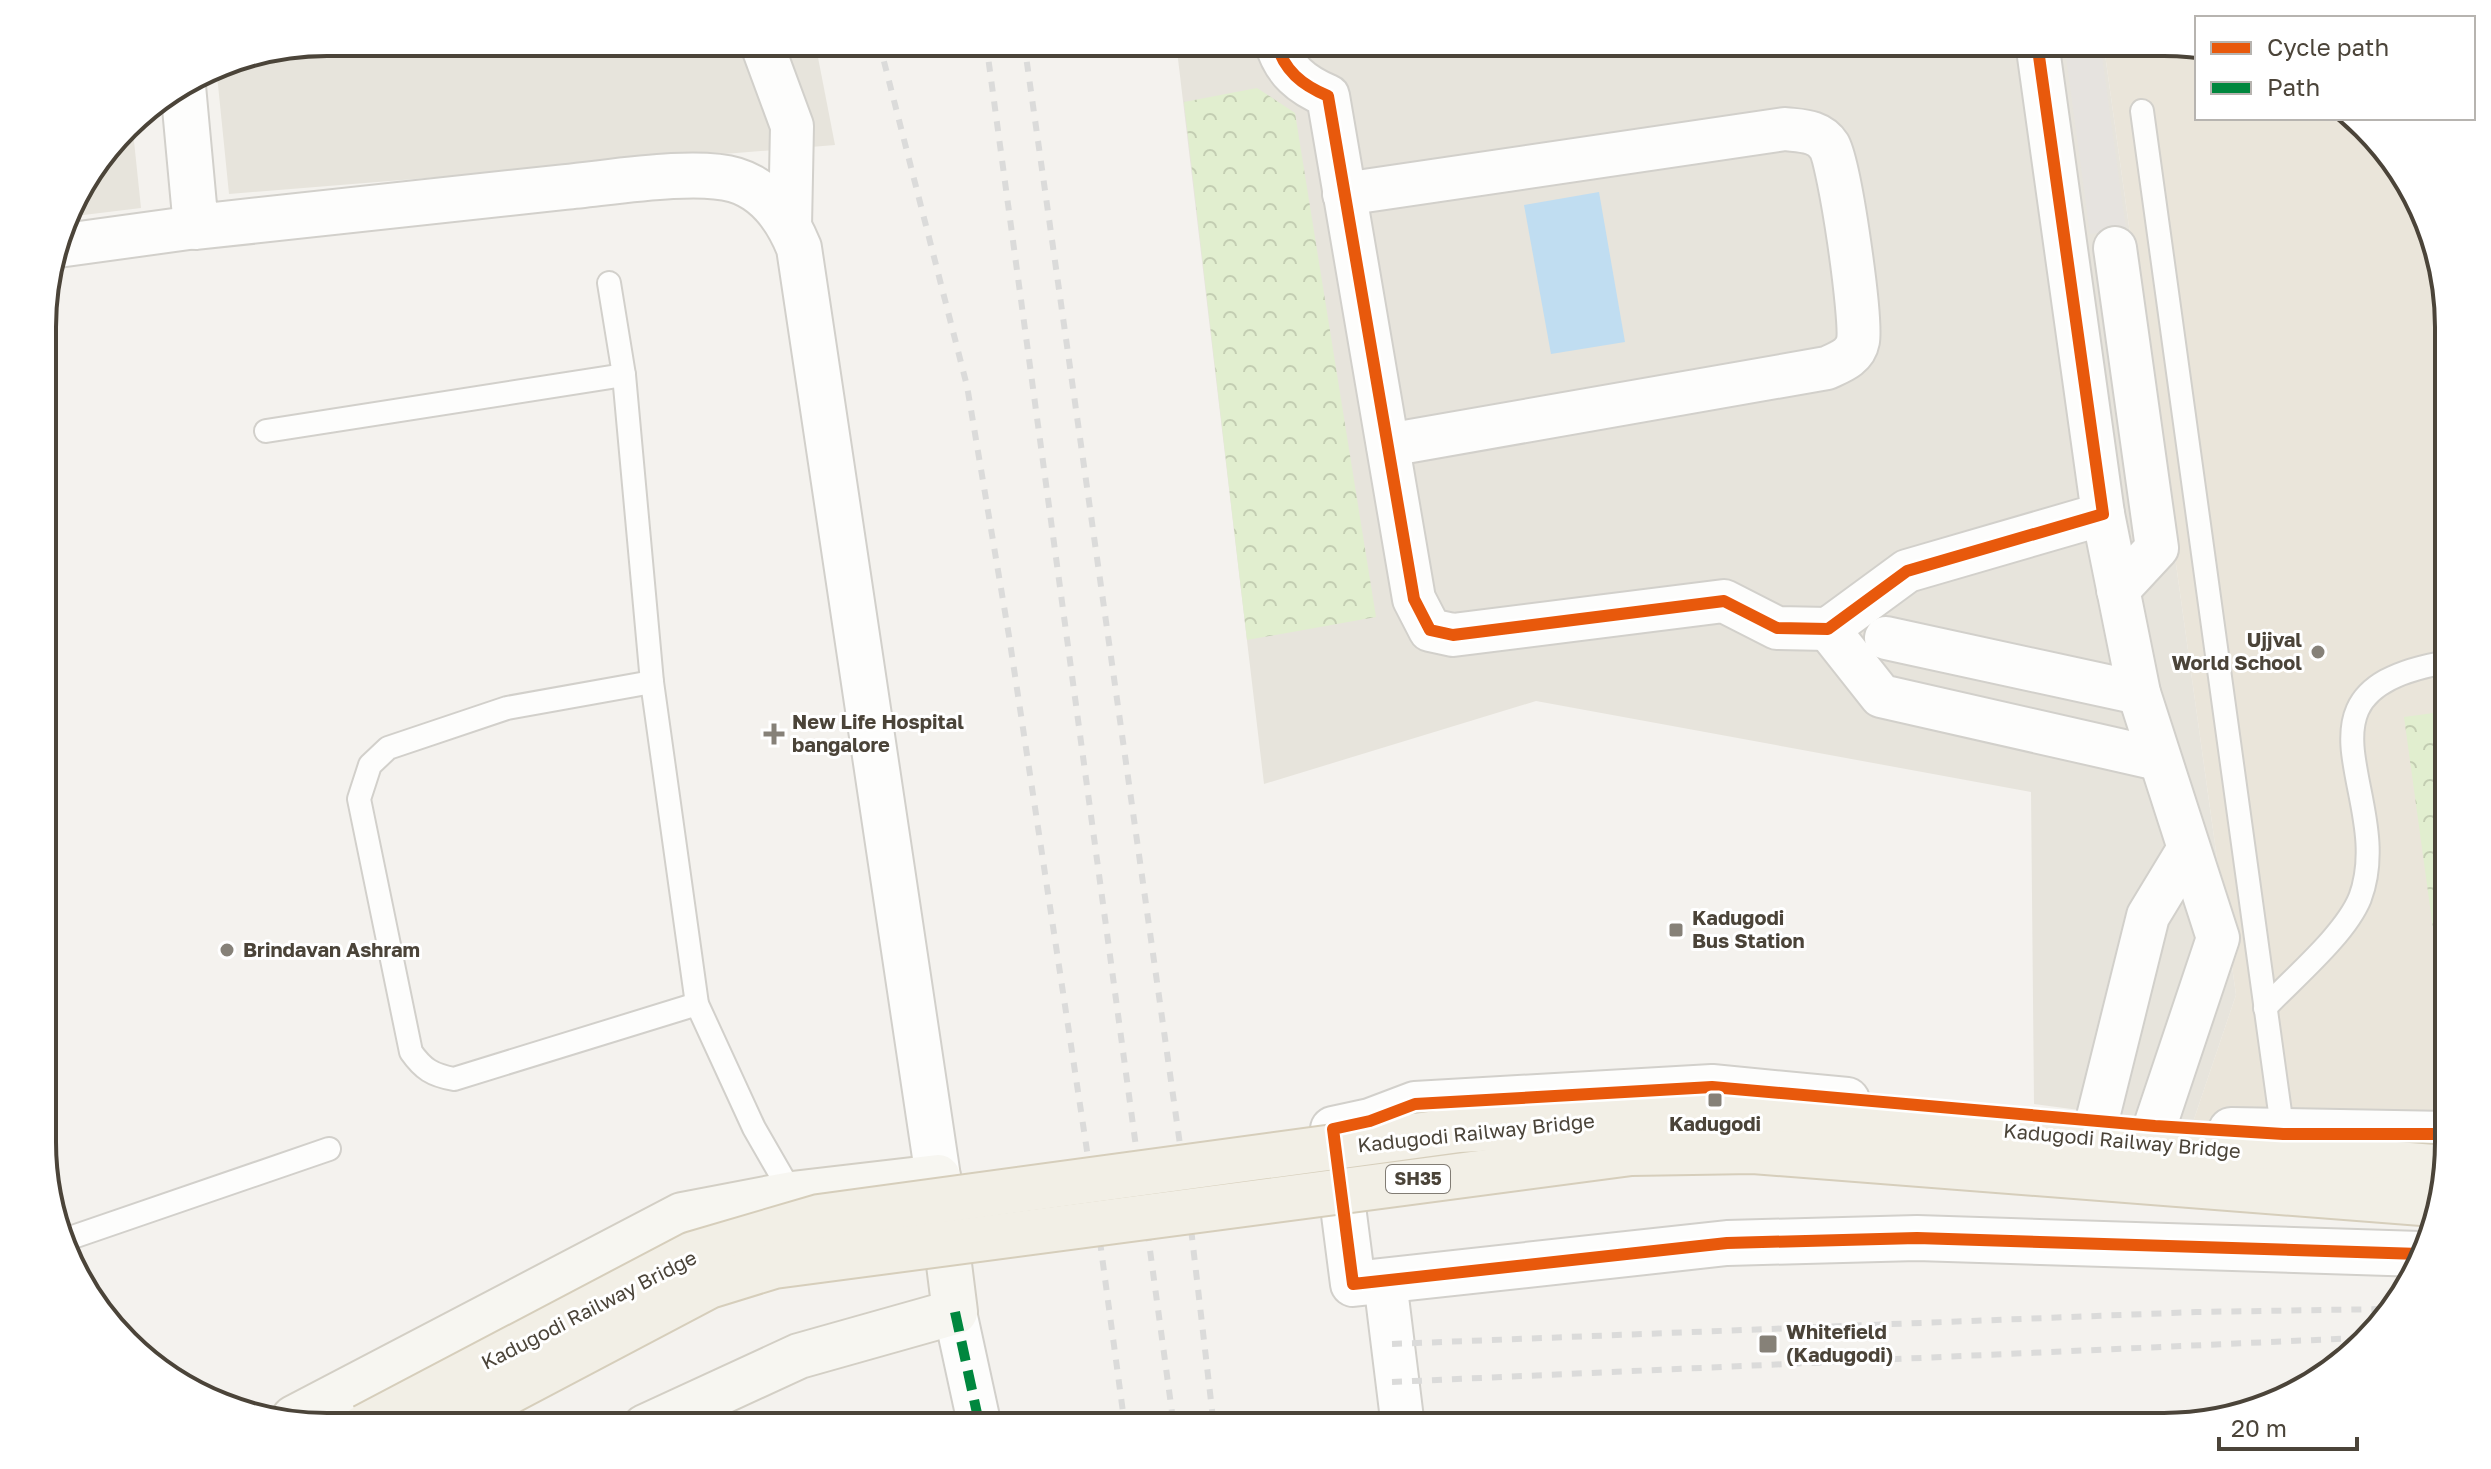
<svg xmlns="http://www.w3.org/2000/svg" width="2491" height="1469" font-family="'Golos Text',sans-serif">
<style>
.residential{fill:#e7e4dc}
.education{fill:#eae5da}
.park{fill:url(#park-crowns)}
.parking{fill:#e6e3df}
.water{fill:#c0ddf1}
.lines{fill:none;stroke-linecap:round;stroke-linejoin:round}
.service-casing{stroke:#d2d0cb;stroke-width:26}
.minor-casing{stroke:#d2d0cb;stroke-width:46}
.tertiary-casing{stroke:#d2d0cb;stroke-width:48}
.secondary-casing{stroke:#d3cfc5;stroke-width:48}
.service{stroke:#fdfdfc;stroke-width:22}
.minor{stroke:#fdfdfc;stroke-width:42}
.tertiary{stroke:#fdfdfc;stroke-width:44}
.secondary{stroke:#f7f6f1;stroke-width:44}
.rail{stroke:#dbdbda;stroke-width:6;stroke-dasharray:10 10;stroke-linecap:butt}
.primary-bridge-casing{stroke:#d6cebb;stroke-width:48;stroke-linecap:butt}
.primary-bridge{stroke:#f2efe6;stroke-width:44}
.quiet{stroke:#00873e;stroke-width:10;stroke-dasharray:20 10;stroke-linecap:butt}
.cycleway-casing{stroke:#fff;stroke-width:17}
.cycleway{stroke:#e8590c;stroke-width:12}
.poi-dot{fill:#868178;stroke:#fff;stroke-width:3}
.labels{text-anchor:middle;stroke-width:6;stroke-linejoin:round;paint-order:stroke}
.shield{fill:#fff;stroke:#817c74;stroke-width:2}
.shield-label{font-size:18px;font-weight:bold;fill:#4b4439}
.poi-label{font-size:20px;font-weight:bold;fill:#4b4439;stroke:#fff;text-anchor:start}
.street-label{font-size:20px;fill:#4b4439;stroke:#fff}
.rim{fill:none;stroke:#4b4439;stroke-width:4}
</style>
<defs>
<pattern id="park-crowns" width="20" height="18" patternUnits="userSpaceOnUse" patternTransform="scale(2)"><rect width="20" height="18" fill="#e1eecf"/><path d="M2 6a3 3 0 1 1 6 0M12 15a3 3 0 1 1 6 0" fill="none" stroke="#c3cdb2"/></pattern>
</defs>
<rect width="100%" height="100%" fill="#f4f2ee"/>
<g class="residential">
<polygon points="327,42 815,42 835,145 229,194 216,65"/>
<polygon points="1176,42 2136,42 2104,47 2236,995 2192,1125 2034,1104 2031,792 1536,701 1264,784"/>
<polygon points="132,122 141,208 67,217 72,201"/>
</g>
<polygon class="education" points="2136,42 2164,42 2197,51 2197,118 2344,118 2411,184 2448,308 2448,1114 2192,1125 2236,995 2104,47"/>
<g class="park">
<polygon points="1257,88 1295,113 1376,617 1247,640 1184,102"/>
<polygon points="2448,711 2448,1016 2445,1016 2404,717"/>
</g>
<polygon class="parking" points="2064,42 2100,42 2126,229 2090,234"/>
<polygon class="water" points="1599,192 1625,342 1551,354 1524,205"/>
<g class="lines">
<defs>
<g id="service">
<polyline points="2142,111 2283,1134"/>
<polyline points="609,283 624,375 652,682 697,1004 754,1128 792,1194"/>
<polyline points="266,431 624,375"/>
<path d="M652,682l-145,26 -119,40 -18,17 -11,34 52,253c12,17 21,23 43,27l243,-75"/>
<path d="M2265,1008c28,-30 80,-73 95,-110 38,-102 -86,-208 88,-236"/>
<polyline points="67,1239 329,1149"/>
</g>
<g id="minor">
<polyline points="761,42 792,126 790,226"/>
<path d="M1276,42c8,29 26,43 52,54l86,503 16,31 23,5 271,-34 53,27 51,1 79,-58 196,-57 -66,-472"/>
<path d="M1344,194l441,-65c16,2 34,1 44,17 11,18 33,173 29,195 -3,16 -18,21 -31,27l-439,77"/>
<polyline points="58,246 196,227"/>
<polyline points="2115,248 2157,548 2118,590"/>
<polyline points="2103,514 2139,693 2218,938 2155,1126"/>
<polyline points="1828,629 1881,696 2158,759"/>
<polyline points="1886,638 2139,693"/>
<polyline points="2097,1121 2148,916 2188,850"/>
<polyline points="1385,1281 1403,1427"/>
<polyline points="955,1312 980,1427"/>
</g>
<g id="tertiary">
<path d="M183,86l13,141c123,-13 246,-26 369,-40 44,-4 130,-19 170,-7 33,10 52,38 64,68l139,929"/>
<polyline points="1847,1100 1712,1087 1415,1104 1370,1121 1333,1129 1353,1284 1727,1243 1917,1238 2420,1254"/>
<polyline points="2231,1130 2448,1134"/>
</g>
<polyline id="secondary" points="294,1418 682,1215 792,1194 938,1177 955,1312 799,1356 645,1427"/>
</defs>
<use href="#service" class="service-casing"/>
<use href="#minor" class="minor-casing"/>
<use href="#tertiary" class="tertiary-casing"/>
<use href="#secondary" class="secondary-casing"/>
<use href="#service" class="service"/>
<use href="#minor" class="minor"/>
<use href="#tertiary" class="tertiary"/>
<use href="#secondary" class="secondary"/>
<g class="rail">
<polyline points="879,42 967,386 1009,636 1094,1197 1125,1427"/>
<polyline points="986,42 1174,1427"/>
<polyline points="1024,42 1187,1194 1214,1427"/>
<polyline points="1392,1344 2196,1312 2386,1309"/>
<polyline points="1392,1382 2358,1338"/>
</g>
<defs>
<g id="primary-bridge">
<polyline points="364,1427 693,1254 819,1217 1459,1130 1743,1115 1910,1121 2141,1144 2446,1168"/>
<polyline points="442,1427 709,1286 774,1266 1631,1153 1753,1151 2435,1204"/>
</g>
</defs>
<use href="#primary-bridge" class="primary-bridge-casing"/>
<use href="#primary-bridge" class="primary-bridge"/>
<polyline class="quiet" points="955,1312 980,1427"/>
<defs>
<g id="cycleway">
<path d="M1276,42c8,29 26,43 52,54l86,503 16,31 23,5 271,-34 53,27 51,1 79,-58 196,-57 -66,-472"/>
<polyline points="2420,1254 1917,1238 1727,1243 1353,1284 1333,1129 1370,1121 1415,1104 1712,1087 2155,1126 2283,1134 2448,1134"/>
</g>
</defs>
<use href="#cycleway" class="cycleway-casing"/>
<use href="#cycleway" class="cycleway"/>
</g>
<g class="poi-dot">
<circle cx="2318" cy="652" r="8"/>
<path d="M770 722h8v8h8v8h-8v8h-8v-8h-8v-8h8z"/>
<rect x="1668" y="922" width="16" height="16" rx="4"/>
<circle cx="227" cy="950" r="8"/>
<rect x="1707" y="1092" width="16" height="16" rx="4"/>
<rect x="1758" y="1334" width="20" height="20" rx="4"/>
</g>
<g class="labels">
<rect class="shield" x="1386" y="1165" width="64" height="28" rx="6"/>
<g class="shield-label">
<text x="1418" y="1185">SH35</text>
</g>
<g class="poi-label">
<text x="2302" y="647" text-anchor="end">Ujjval<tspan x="2302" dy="23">World School</tspan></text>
<text x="792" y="729">New Life Hospital<tspan x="792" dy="23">bangalore</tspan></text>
<text x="1692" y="925">Kadugodi<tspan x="1692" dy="23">Bus Station</tspan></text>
<text x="243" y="957">Brindavan Ashram</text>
<text x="1715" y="1131" text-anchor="middle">Kadugodi</text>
<text x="1786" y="1339">Whitefield<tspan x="1786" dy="23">(Kadugodi)</tspan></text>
</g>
<g class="street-label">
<text transform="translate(1476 1133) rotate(-6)" y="7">Kadugodi Railway Bridge</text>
<text transform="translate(2122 1141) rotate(5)" y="7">Kadugodi Railway Bridge</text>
<text transform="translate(589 1310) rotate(-27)" y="7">Kadugodi Railway Bridge</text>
</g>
</g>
<path d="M0 0H2491V1469H0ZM327 56H2164A271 271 0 0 1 2435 327V1142A271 271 0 0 1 2164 1413H327A271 271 0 0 1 56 1142V327A271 271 0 0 1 327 56Z" fill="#fff" fill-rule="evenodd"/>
<path class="rim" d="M327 56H2164A271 271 0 0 1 2435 327V1142A271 271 0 0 1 2164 1413H327A271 271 0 0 1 56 1142V327A271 271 0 0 1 327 56Z"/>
<rect x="2195" y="16" width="280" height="104" fill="#ffffff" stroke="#b7b4b0" stroke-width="2"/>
<rect x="2211" y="42" width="40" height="12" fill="#e8590c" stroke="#b7b4b0" stroke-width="2"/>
<text x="2267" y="56" font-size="24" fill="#4b4439">Cycle path</text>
<rect x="2211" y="82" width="40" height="12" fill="#00873e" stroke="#b7b4b0" stroke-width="2"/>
<text x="2267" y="96" font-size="24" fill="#4b4439">Path</text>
<path d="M2219 1437v12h138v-12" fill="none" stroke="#4b4439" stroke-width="4"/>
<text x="2231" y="1437" font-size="24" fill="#4b4439" stroke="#ffffff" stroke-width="6" paint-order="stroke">20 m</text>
</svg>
